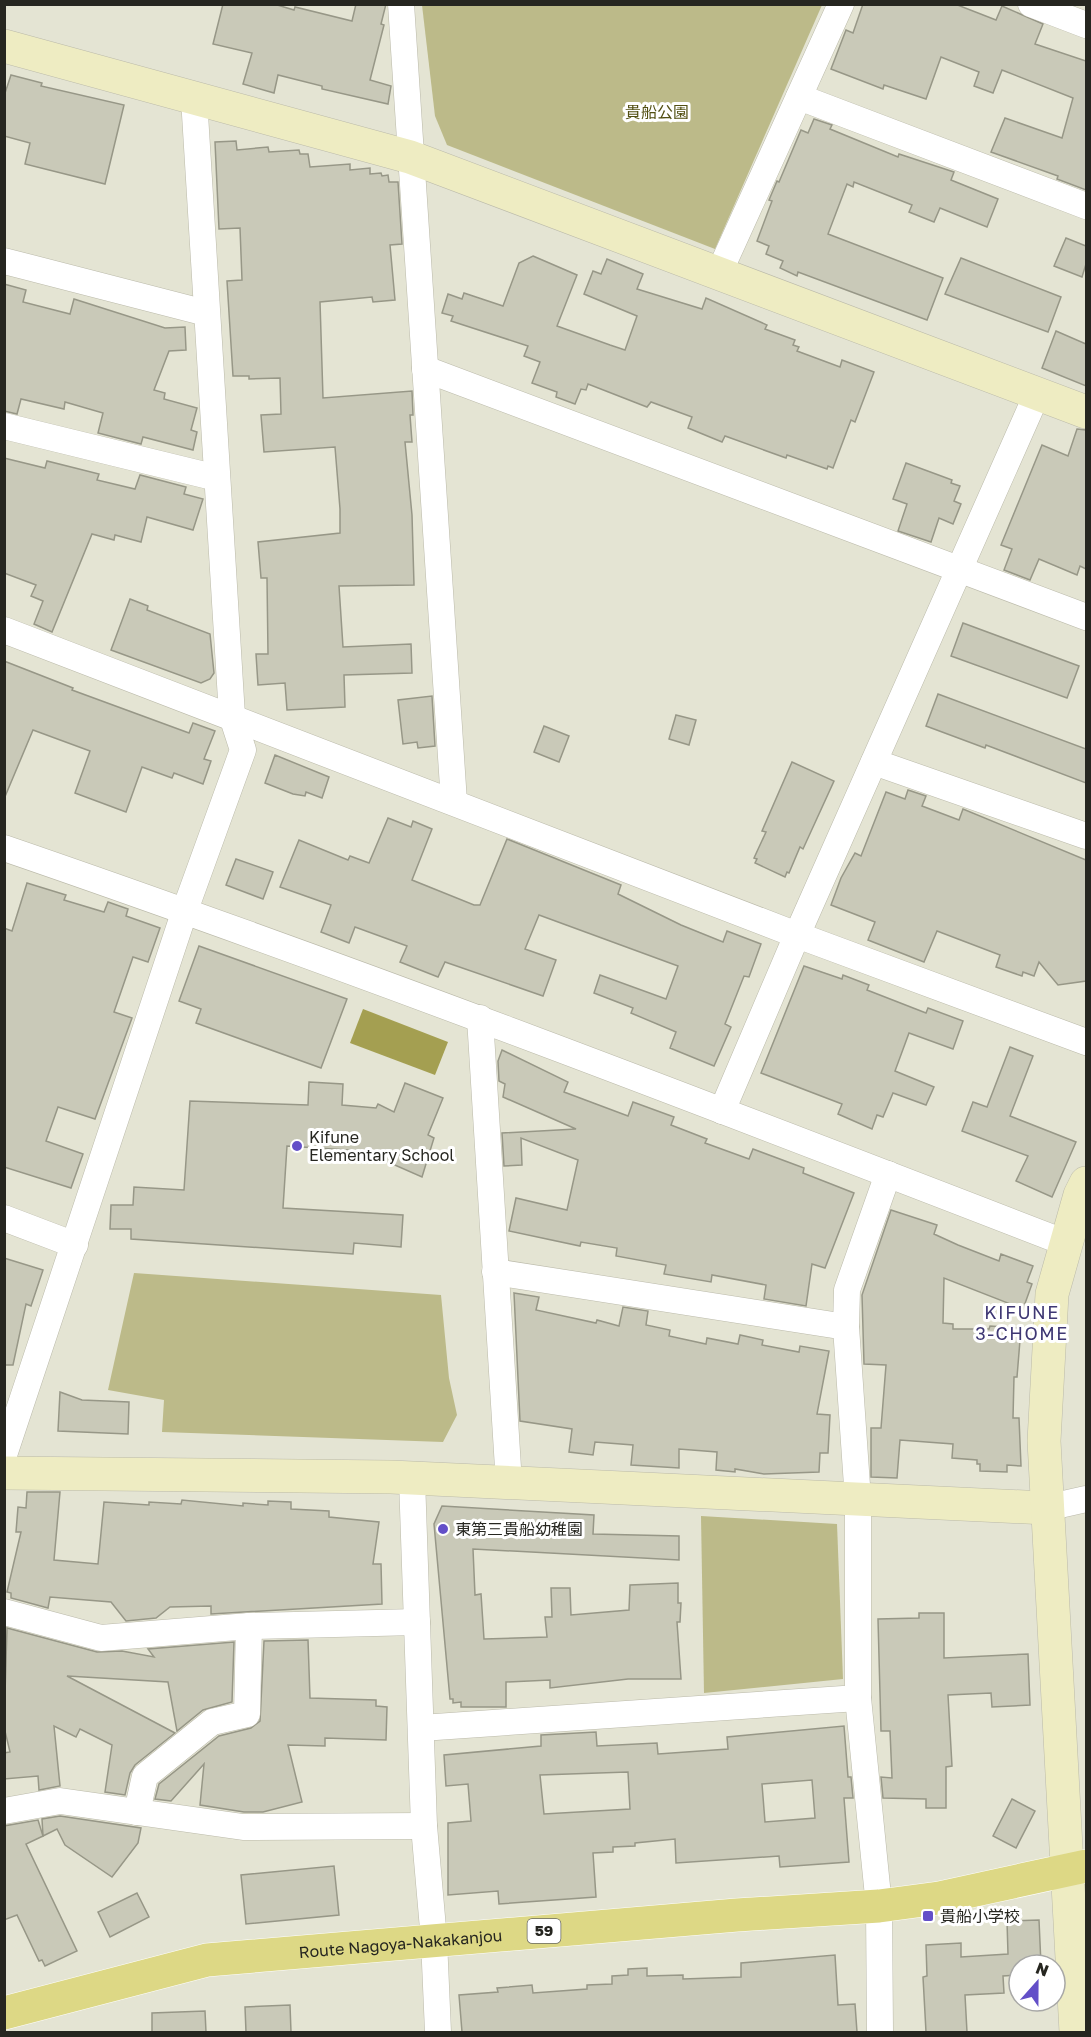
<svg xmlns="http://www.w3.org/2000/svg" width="1091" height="2037" font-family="'Golos Text','Noto Sans JP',sans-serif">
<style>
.green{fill:#bcba89}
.water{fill:#a49f51}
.building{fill:#c9c9b8;stroke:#979787;stroke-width:1.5;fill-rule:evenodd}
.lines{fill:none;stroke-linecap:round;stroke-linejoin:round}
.street-casing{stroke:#bbbaaa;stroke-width:27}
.secondary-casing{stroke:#bbbaaa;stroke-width:34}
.primary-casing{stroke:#fff;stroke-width:34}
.street{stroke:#fff;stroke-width:26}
.secondary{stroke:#eeecc2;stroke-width:33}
.primary{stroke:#ddd885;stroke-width:33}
.poi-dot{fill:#634fc8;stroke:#fff;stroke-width:2}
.labels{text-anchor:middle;stroke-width:6;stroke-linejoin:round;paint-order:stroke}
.shield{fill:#fff;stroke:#676763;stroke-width:1.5}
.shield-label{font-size:15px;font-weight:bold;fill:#262620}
.park-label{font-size:16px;fill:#524f12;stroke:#fff}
.poi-label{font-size:16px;fill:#262620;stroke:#fff;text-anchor:start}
.street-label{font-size:16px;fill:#262620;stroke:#fff}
.neighbourhood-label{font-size:18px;letter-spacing:1.5px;fill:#3e3773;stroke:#fff}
</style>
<rect width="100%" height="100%" fill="#e4e4d3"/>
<g class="green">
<polygon points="422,5 422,4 822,5 715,249 447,145 435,116"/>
<polygon points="134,1273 441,1295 449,1378 457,1415 443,1442 162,1432 164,1400 108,1390"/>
<polygon points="701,1516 837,1524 843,1679 704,1693"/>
</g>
<polygon class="water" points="363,1009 448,1042 435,1075 350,1043"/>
<g class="building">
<polygon points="223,4 274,4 294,10 295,7 352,21 356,4 386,4 381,24 384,25 370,80 391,86 388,104 322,89 322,86 278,75 274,93 243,84 252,53 213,44"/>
<polygon points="863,4 955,4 996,20 1002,6 1043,24 1035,44 1086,61 1086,190 1057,179 1058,176 991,152 1005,118 1062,138 1073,98 1002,70 993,93 974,86 979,72 941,57 926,99 884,85 883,89 831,69 846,30 853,33"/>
<polygon points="11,75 42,83 41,86 124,105 105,184 25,164 30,143 4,136 4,96"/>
<polygon points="814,119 832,125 830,129 898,157 899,154 954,172 951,180 998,199 987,227 940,208 934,222 909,212 912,205 854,182 853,187 847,184 828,234 943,278 927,320 798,272 797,276 780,268 783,261 766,254 769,246 757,241 772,201 769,200 777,181 779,182 801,130 808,133"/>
<polygon points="236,141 237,150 268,147 269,152 299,150 300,154 308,154 310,167 350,164 350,170 370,168 370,174 381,173 382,176 388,175 389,182 398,182 402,244 390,245 395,300 373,302 372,297 320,302 323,398 412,391 413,415 410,415 412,442 405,442 412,515 414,585 339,586 343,647 411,644 412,673 344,675 345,707 287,710 285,683 258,685 256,654 268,654 267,578 261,578 258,542 340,533 340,509 335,447 264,452 261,415 281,414 280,378 249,379 249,376 233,376 227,281 242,280 240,228 219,229 215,142"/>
<polygon points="1066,238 1086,246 1086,264 1082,277 1054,266"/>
<polygon points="533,256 577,275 557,326 610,345 625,350 637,316 584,294 593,271 601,274 607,259 643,274 637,289 702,309 706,298 767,325 765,329 795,340 793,345 799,347 797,351 840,367 842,360 874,372 855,422 851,420 833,468 828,466 827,469 787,455 786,458 725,436 722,442 688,428 692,417 651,402 647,407 588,384 586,390 581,389 575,404 556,397 557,392 532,383 540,362 524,356 528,346 451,321 453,316 442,313 448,294 462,299 464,293 503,306 519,263"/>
<polygon points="961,258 1061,297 1048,332 945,294"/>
<polygon points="4,284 26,290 23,302 70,314 74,299 165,328 185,327 186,350 169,351 154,390 165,393 164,399 197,408 191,430 197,432 193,450 143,437 141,444 98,433 103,413 65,402 64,409 21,399 17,414 4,411"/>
<polygon points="1056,331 1086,344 1086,386 1042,368"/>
<polygon points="1077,429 1086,430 1086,569 1080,566 1077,575 1039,559 1030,580 1004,570 1012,549 1001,545 1042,445 1068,456"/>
<polygon points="4,458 45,468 47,461 99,474 97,480 135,489 140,475 186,487 184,494 203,499 193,530 147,517 141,542 115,535 114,540 92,534 52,632 34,624 43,601 31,596 36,585 4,573"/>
<polygon points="906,463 952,480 951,483 960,486 954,501 961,504 953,524 939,518 931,542 898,531 907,504 893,499"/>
<polygon points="130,599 148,606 147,610 210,634 214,673 210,679 201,683 111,650"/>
<polygon points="963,623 1079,666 1067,698 951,656"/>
<polygon points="4,661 73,688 72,690 189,733 193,723 215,731 204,759 211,761 203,784 174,773 172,778 142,767 126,812 75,793 90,751 33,730 4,799"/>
<polygon points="938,694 1086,749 1086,783 986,745 985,748 926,726"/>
<polygon points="432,696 435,746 418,748 417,742 403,744 398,700"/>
<polygon points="676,715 696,720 689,745 669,739"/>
<polygon points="544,726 569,736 559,762 534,752"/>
<polygon points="275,755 329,777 322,798 306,792 305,796 293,794 265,783"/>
<polygon points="792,762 834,781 803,849 800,847 789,873 787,872 785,877 755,863 757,859 754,858 766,832 762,831"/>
<polygon points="908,790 926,796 922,806 959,820 963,809 1086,860 1086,981 1058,985 1039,962 1034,976 1023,972 1022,976 996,967 1000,955 937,931 924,962 868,940 875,922 831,905 841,878 855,853 861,856 886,792 905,799"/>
<polygon points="388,818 411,827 413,821 432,829 412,880 474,905 480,905 507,839 621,885 618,894 681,925 723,942 727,931 761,944 749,977 744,976 725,1024 731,1027 714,1066 670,1048 676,1032 631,1013 633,1008 594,993 600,975 666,999 678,966 539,915 525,949 556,960 543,996 445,962 438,977 400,962 407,946 355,927 349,943 321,932 331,905 280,887 299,840 348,860 350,856 369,863"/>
<polygon points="236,859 273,872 263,899 226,885"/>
<polygon points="27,883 66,895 64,900 104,912 108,902 128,909 126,916 160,928 148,962 133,957 114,1012 132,1018 95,1119 58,1107 46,1141 83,1154 71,1188 4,1167 4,928 12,931"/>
<polygon points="199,946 347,999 321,1068 196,1023 201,1009 179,1001"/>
<polygon points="804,966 842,979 843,975 869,985 867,990 926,1013 928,1008 963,1021 953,1049 909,1033 895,1071 934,1087 926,1105 893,1093 883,1117 877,1115 872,1129 838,1114 842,1104 761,1073"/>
<polygon points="1010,1047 1033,1056 1010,1116 1076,1142 1052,1197 1016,1181 1028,1156 962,1131 973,1102 987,1107"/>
<polygon points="502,1050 568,1082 564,1092 628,1116 633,1102 674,1117 671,1125 707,1139 705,1143 749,1159 753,1149 804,1168 803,1173 854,1193 825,1268 812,1264 806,1306 764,1299 766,1285 712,1275 711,1282 664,1274 666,1265 616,1256 617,1248 581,1242 580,1246 509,1231 516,1198 567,1210 578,1160 521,1138 522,1165 504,1166 502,1133 576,1129 503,1097 505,1084 499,1081 498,1061"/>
<polygon points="309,1082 343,1084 342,1105 376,1108 378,1104 394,1112 405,1083 443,1098 428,1135 434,1138 422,1177 363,1151 287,1146 283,1208 403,1215 401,1247 354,1243 353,1254 131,1239 131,1229 110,1229 111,1205 133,1205 134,1187 184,1190 190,1101 308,1105"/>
<polygon points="891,1210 937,1225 934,1234 958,1245 999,1261 1001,1254 1033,1266 1027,1282 1032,1284 1023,1309 944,1278 943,1323 953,1324 953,1329 989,1329 990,1326 1021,1328 1017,1377 1014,1377 1013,1418 1019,1418 1021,1466 1007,1465 1007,1472 980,1471 980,1464 977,1464 977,1460 952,1458 953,1444 900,1440 897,1478 871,1477 871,1428 881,1428 886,1365 864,1364 862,1295"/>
<polygon points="4,1258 43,1270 31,1306 26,1304 13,1365 4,1365"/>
<polygon points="514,1293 539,1297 536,1310 596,1323 597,1320 619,1326 623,1307 648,1311 646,1325 670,1330 669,1336 706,1344 707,1338 738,1344 740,1335 763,1340 762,1345 799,1352 800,1346 829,1351 817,1414 830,1415 828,1453 820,1453 819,1472 764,1474 735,1469 735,1472 716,1470 717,1452 679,1449 679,1468 631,1465 633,1445 595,1442 593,1455 569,1452 572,1429 520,1421"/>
<polygon points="60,1392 82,1400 129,1402 128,1434 58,1431"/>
<polygon points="27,1492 60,1492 54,1560 98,1564 104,1502 149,1505 149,1502 181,1504 182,1500 243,1506 243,1503 268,1505 268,1501 291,1502 291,1509 329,1511 329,1517 379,1522 373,1564 381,1564 382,1604 211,1614 211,1606 170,1607 156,1618 126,1621 111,1602 50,1597 48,1608 11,1598 11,1593 7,1592 21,1532 16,1532 18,1507 26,1508"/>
<polygon points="442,1506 594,1515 593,1534 679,1536 679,1560 473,1549 475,1595 481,1594 484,1639 547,1637 545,1617 552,1617 551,1588 570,1588 571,1615 629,1610 630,1585 678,1583 678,1603 681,1603 680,1622 677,1622 681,1679 628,1679 550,1688 550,1680 506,1682 506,1707 461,1707 461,1702 453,1703 453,1699 450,1699 434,1524"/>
<polygon points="919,1613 944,1613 944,1658 1028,1654 1030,1705 992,1707 991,1693 948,1695 952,1766 946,1767 946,1808 926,1808 926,1799 883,1798 881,1777 892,1778 890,1731 881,1731 878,1619 919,1618"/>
<polygon points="7,1628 97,1652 122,1651 154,1657 148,1649 234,1642 232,1702 203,1710 177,1731 168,1682 67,1676 175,1733 135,1765 130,1773 125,1795 105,1792 112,1745 80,1729 76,1737 54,1726 60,1786 39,1790 38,1776 4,1779 4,1753 10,1752 4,1727"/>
<polygon points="308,1640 310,1698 376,1700 376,1706 387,1707 386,1740 325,1738 325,1746 288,1745 302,1802 263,1812 244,1812 200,1805 204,1764 171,1801 155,1799 159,1784 219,1736 251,1728 260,1721 264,1641"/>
<path d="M844,1726l4,51h3l2,21h-9l5,64 -69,5 -1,-11 -103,7 -1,-24 -40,4v3l-22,1v5l-20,1 3,44 -97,7 -1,-13 -50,4v-72l23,-2 -3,-37 -22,2 -2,-31 97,-9v-11l55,-3 1,14 60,-3 1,11 70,-5 -1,-12zM628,1772l2,37 -86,5 -4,-39zM812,1780l3,38 -50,4 -3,-38z"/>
<polygon points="1012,1799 1035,1811 1016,1848 993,1836"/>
<polygon points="60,1816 141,1828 138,1843 112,1877 65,1845 57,1829 43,1836 42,1819"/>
<polygon points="38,1820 43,1836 26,1844 77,1951 45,1966 42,1960 39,1961 17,1915 4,1920 4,1826"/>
<polygon points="334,1866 339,1915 246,1924 241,1875"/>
<polygon points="137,1893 149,1917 110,1937 98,1912"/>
<polygon points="1039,1920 1041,1965 1019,1965 1019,1975 1003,1976 1004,1993 965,1995 967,2032 926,2032 923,1977 927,1976 926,1945 961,1943 961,1957 1008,1954 1007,1921"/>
<polygon points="835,1955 838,2005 855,2004 857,2032 462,2032 459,1995 498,1992 497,1988 532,1985 533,1993 587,1989 587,1985 612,1984 612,1976 628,1975 628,1969 647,1968 647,1976 683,1975 683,1979 741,1977 741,1963"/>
<polygon points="290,2005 291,2032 246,2032 245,2007"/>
<polygon points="205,2011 206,2032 152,2032 152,2013"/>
</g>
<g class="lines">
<defs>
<g id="street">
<polyline points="401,4 454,802"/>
<polyline points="1031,4 1086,25"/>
<polyline points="799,97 1086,206"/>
<polyline points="4,261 206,313"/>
<polyline points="719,273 841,4"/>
<polyline points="425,369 1086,617"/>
<polyline points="4,426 217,478"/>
<polyline points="4,630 797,935 1086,1042"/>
<polyline points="874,762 1086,836"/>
<path d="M4,848c358,123 710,259 1062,395"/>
<polyline points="480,1018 509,1484"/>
<polyline points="722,1111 797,935 1037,394"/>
<polyline points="4,1218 75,1245"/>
<polyline points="495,1272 846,1327"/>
<polyline points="4,1455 185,910 243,750 232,716 194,98"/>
<polyline points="412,1479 424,1826 434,1940 438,2032"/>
<polyline points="1046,1508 1086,1499"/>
<polyline points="4,1612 101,1638 249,1626 417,1622"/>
<polyline points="421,1728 858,1698"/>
<polyline points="4,1811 60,1801 243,1827 424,1826"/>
<polyline points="137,1812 145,1776 212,1722 247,1714 249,1626"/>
<polyline points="880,2032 879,1906 858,1698 858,1500 846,1327 847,1290 888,1174"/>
</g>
<g id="secondary">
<polyline points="4,46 410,157 1086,412"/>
<polyline points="4,1473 391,1477 1046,1508"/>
<polyline points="1076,2032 1044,1441 1052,1294 1080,1195 1086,1183"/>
</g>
<g id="primary">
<path id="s1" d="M4,2013l203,-53 530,-45 142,-9 60,-8 147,-32"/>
</g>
</defs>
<use href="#street" class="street-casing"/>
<use href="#secondary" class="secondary-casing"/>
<use href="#primary" class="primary-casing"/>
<use href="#street" class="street"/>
<use href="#secondary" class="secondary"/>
<use href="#primary" class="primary"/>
</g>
<g class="poi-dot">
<circle cx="297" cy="1146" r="6"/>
<circle cx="443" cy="1529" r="6"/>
<rect x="922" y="1910" width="12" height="12" rx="3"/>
</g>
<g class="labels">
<rect class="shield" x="527.5" y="1919" width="33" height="24" rx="4.5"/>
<g class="shield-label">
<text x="544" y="1936">59</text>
</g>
<g class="park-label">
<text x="657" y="118">貴船公園</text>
</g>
<g class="poi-label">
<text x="309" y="1143">Kifune<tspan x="309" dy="18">Elementary School</tspan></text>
<text x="455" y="1535">東第三貴船幼稚園</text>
<text x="940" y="1922">貴船小学校</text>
</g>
<g class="street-label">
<text dy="6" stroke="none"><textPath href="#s1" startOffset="404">Route Nagoya-Nakakanjou</textPath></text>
</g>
<g class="neighbourhood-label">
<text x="1022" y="1319">KIFUNE<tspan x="1022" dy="21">3-CHOME</tspan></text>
</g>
</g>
<rect width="1091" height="2037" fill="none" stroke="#262620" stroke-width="12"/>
<g transform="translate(1037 1983) rotate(21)"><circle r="28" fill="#ffffff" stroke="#a8a8a6" stroke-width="1.5"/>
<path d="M0-4.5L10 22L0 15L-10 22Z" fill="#634fc8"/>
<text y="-9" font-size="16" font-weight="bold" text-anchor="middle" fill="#262620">N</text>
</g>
</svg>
